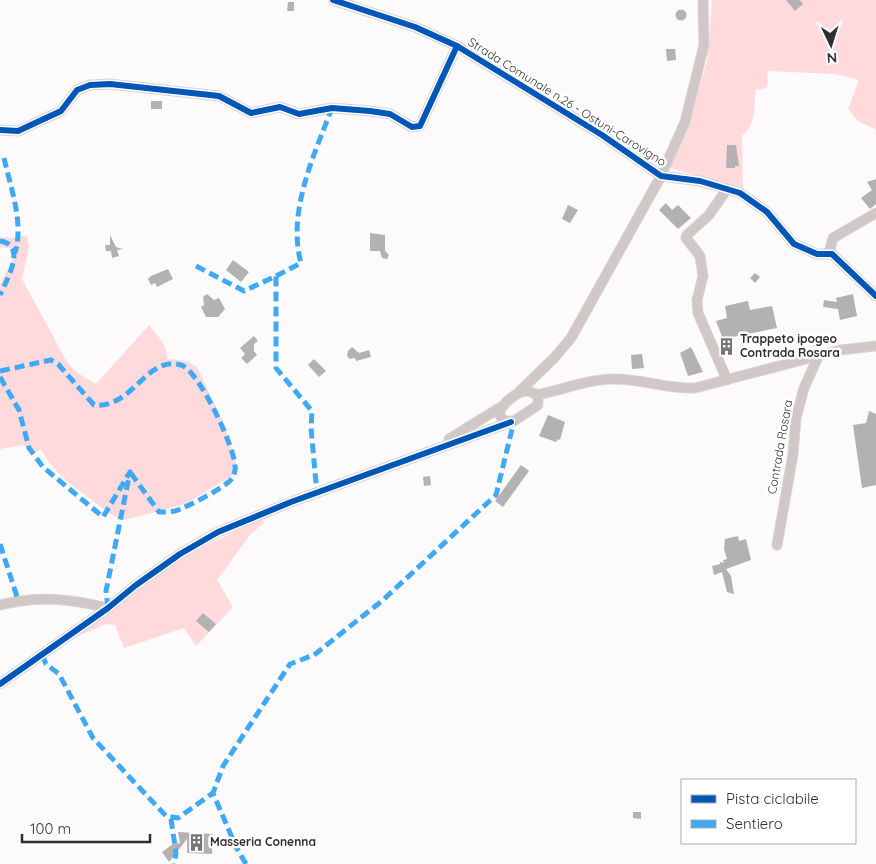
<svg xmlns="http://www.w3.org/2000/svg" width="876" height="864" font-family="Quicksand,sans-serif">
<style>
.green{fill:#fedadc}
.building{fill:#b3b1b1}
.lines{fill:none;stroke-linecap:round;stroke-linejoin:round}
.minor-casing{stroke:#d7d5d5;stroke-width:11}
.minor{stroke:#d2c7c7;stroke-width:9}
.quiet{stroke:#3fa9f5;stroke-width:5;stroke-dasharray:10 5;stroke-linecap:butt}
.cycleway-casing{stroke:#fff;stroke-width:9}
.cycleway{stroke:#0057b8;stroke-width:6}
.labels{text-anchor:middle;stroke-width:5;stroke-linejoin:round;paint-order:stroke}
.street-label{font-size:12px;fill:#302f2f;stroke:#fff}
.poi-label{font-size:12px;font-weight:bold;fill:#302f2f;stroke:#fff;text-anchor:start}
</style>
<rect width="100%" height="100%" fill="#fcfafa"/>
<g class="green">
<path d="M712,0h164v130l-18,-9 -10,-12 11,-29 -24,-6 -68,-3 1,12 -2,5 -10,2c-3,19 1,32 -14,46l1,52 -73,-20 17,-37 20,-70z"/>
<path d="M27,235l2,12 -7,32 45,83 9,10 20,12 53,-59 15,19 4,15 19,2 10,6 30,63c0,17 14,28 6,45l-48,29 -61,16 -9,-3c-26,-20 -59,-38 -74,-68l-7,4 -11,-8 -23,4v-165l14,-27v-6l-3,-3 -11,-1v-10l13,1z"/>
<polygon points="262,518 264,523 250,535 217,580 233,607 196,646 184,628 124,648 115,625 106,624 78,636 75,633 177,560"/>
</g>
<g class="building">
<polygon points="786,0 800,0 803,4 795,11"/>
<polygon points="288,2 294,2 294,11 287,11"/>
<circle cx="681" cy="15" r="5.5"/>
<polygon points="666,49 675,49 676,60 667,61"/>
<rect x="151" y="101" width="11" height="8"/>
<polygon points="727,145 736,145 739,166 735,166 735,168 726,168"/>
<polygon points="876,179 876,204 870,209 861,198 872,190 867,182"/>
<polygon points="666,203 672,210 678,205 691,218 678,229 659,210"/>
<polygon points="568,205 578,210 570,223 562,219"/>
<polygon points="370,233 385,235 385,251 389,255 387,259 382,258 380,251 370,251"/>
<polygon points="110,235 116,247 123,249 117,250 119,256 112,258 111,251 106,251 105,245 110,245"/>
<polygon points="233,260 249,272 241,282 226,270"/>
<polygon points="168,269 173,279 157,287 155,283 151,285 148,279 151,276"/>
<polygon points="755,273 760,277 755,283 750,278"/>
<polygon points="207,294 214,300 219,298 225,309 218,317 206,317 201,307 204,305 203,297"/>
<polygon points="853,294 857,316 840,320 838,309 823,307 824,300 837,302 836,298"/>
<polygon points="748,301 750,310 772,306 777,328 723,339 716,321 727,318 725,306"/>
<polygon points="254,336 258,341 254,344 254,351 257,355 247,364 241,358 245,354 240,348"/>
<polygon points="352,347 359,353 369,350 371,357 356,361 355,358 350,359 347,356 348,351"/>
<polygon points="691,347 703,372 688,376 680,353"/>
<polygon points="642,354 644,368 632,369 631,355"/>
<polygon points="314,359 326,371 319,377 308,365"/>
<polygon points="869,411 876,414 876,485 862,488 853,425 866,423"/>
<polygon points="548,415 565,422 560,440 558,439 556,442 539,436"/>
<polygon points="521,465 529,471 503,507 495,501"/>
<polygon points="430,476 431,485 424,486 423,477"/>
<polygon points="738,536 739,541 746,539 751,560 726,569 731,576 734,594 727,592 722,572 714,575 712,566 720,564 720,562 724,563 723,560 727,559 724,549 725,539"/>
<polygon points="203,613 216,624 209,632 196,621"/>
<polygon points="633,812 641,812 641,819 633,818"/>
<polygon points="178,832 213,834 212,854 187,853 187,839 169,862 162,852 173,844 180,843"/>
</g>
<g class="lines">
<defs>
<g id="minor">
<polyline points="333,0 415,27 457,46 602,135 661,176 700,181 740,193 767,212 794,244 817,254 832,254 876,296"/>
<polyline points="0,130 18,131 61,111 77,90 90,85 110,84 219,96 251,113 280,107 299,114 332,108 370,111 390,114 412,127 420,126 457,46"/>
<polyline points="832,254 830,249 833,238 876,213"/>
<polyline points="727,380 698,313 697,300 703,276 700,256 686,238 687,235 709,215 727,189"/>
<path d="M528,391l10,4v10l-24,16h-10l-5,-7c3,-11 18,-23 29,-23z"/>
<polyline points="519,392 554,358 571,338 661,176 685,122 704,45 703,0"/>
<path d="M537,395c25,-5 52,-16 77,-16 28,0 53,10 81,9l145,-38 36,-4"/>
<polyline points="449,439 501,407"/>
<polyline points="777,545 793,454 796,418 804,388 818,357"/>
<path d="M0,605c38,-10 71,-6 108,3"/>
<polyline points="0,684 108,608 136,585 180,554 218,532 291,502 511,422"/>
</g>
</defs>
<use href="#minor" class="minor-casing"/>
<use href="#minor" class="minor"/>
<g class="quiet">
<path d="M4,158c7,31 20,65 11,95"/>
<path d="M0,241c28,4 6,40 0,54"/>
<polyline points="196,266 244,291 276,276 276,368 312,411 311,428 317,494"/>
<path d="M276,276l25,-13c-14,-51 13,-108 31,-155"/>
<path d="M0,371l51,-11 7,4 36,41c39,4 52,-50 87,-40 17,4 54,83 54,101 1,3 -1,8 -2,11 -4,9 -48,31 -58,34 -5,1 -11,1 -16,1l-29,-40"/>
<polyline points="0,377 19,410 29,448 43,467 103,517 130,472 106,591 108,608"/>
<polyline points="0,544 18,600"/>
<polyline points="42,655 46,664 59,674 93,738 166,816 178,818 213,793"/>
<polyline points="171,819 176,853 174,864"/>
<polyline points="246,864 236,847 213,793 223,766 290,664 314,655 383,600 496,495 514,421"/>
</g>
<defs>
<g id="cycleway">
<polyline points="333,0 415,27 457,46 602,135 661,176 700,181 740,193 767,212 794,244 817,254 832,254 876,296"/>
<polyline points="0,130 18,131 61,111 77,90 90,85 110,84 219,96 251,113 280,107 299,114 332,108 370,111 390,114 412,127 420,126 457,46"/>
<polyline points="0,684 108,608 136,585 180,554 218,532 291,502 511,422"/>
</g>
</defs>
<use href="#cycleway" class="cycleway-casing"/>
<use href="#cycleway" class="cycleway"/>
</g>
<defs>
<symbol id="building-bare" viewBox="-9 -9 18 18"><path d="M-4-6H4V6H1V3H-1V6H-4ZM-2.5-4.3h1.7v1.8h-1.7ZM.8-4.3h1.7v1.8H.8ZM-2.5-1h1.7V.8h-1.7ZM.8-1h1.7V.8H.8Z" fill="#777676" stroke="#fff" stroke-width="2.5" paint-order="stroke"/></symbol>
</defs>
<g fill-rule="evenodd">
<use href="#building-bare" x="714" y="334" width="25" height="25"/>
<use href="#building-bare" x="184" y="830" width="25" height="25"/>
</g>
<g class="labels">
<g class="street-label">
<text transform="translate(567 102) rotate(32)" y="4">Strada Comunale n.26 - Ostuni-Carovigno</text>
<text transform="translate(780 447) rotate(-80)" y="4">Contrada Rosara</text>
</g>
<g class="poi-label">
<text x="740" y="343">Trappeto ipogeo<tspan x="740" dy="14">Contrada Rosara</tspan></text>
<text x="210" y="846">Masseria Conenna</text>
</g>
</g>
<rect x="681" y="779" width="175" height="65" fill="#ffffff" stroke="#acacac"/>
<rect x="691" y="795" width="25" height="8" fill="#0057b8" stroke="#acacac"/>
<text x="726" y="804" font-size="15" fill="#302f2f">Pista ciclabile</text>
<rect x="691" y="820" width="25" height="8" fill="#3fa9f5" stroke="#acacac"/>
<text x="726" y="829" font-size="15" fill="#302f2f">Sentiero</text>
<g transform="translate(831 45) rotate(176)" stroke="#ffffff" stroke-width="4" paint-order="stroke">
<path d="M0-4L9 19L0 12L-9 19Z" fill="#302f2f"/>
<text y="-8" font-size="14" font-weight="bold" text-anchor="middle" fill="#302f2f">N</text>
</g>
<path d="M22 834v8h128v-8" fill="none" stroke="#302f2f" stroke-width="2.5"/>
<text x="30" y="834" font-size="15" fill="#302f2f" stroke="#ffffff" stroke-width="4" paint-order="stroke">100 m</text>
</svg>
